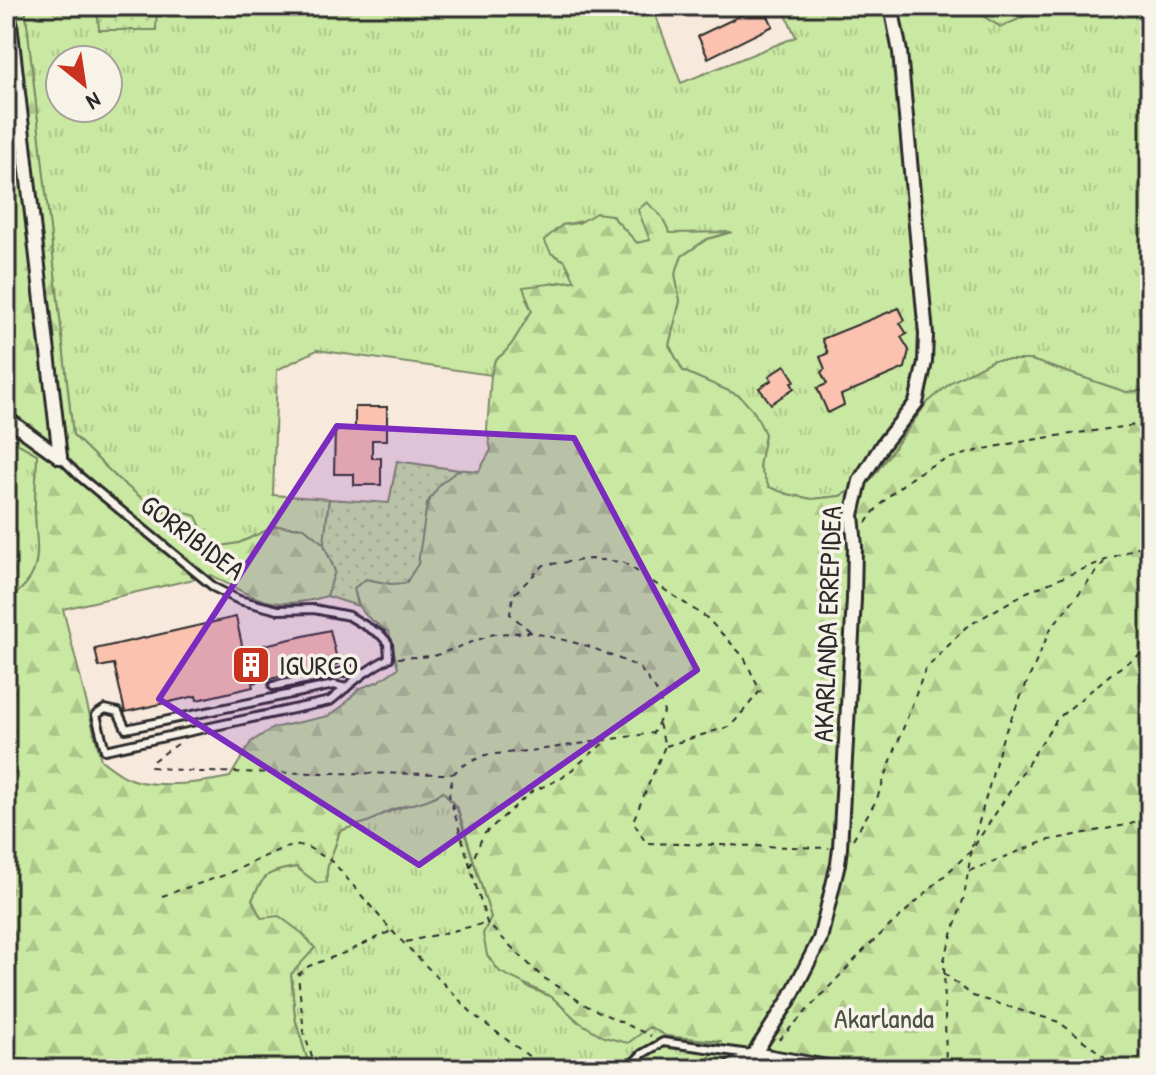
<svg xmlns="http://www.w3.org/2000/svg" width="1156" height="1075" font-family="'Patrick Hand',sans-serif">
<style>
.grass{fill:url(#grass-tufts);stroke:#7a8a66;stroke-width:2;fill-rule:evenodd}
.forest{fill:url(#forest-firs);stroke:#7a8a66;stroke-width:2}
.garden{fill:url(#garden-dots);stroke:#7a8a66;stroke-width:2}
.building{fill:#fbc3af;stroke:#2b2b2b;stroke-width:2}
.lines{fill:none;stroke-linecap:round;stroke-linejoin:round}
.lane-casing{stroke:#2b2b2b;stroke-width:12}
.street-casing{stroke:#2b2b2b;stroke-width:18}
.path{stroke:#2b2b2b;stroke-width:2;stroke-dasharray:6 6;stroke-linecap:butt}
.lane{stroke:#f7f3e8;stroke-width:6}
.street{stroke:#f7f3e8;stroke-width:12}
.marked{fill:#7b2cbf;fill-opacity:0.2;stroke:#7b2cbf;stroke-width:6;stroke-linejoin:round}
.labels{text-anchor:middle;stroke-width:7;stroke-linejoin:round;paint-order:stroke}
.street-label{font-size:28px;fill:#2b2b2b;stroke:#f7f3e8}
.poi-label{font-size:28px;fill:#2b2b2b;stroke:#f7f3e8;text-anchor:start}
.park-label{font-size:28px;fill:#4b5143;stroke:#f7f3e8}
</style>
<defs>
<pattern id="grass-tufts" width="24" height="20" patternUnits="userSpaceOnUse" patternTransform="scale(2)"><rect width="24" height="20" fill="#c9e8a1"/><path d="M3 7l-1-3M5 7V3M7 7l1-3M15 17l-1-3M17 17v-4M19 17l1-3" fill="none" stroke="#adc78b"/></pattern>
<pattern id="forest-firs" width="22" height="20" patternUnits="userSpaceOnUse" patternTransform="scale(2)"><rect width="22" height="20" fill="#c9e8a1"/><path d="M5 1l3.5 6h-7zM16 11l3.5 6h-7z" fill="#adc78b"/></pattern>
<pattern id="garden-dots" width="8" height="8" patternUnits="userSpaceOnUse" patternTransform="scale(2)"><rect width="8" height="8" fill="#c9e8a1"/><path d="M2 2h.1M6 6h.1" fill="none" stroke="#adc78b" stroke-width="1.8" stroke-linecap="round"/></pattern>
</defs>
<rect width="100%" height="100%" fill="#f8e9dd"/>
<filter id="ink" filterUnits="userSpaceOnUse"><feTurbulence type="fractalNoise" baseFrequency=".0125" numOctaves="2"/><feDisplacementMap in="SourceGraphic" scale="16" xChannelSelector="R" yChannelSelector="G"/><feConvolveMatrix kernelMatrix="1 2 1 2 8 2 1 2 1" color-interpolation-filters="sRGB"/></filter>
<g filter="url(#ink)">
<g class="grass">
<path d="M25,6h72l3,24h55l2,-24h495l29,77 115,-46 -14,-31h185l34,21 46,-21h103v384l-24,2 -95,-32 -104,43 -57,78 -30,15 -28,3 -25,-5 -18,-6 -10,-23 6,-31 -25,-38 -57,-25 -14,-26 11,-44 -5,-27 7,-18 25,-17 21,-6h-58l-9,-16 -22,-7 11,30 -13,3 -26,-28 -49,10 -11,28 14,8 10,20c-20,1 -35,2 -49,18l6,12c-13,18 -19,38 -37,49l-4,15 -174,-25 -40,20 -4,125 56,4 -5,45 -20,-16 -28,-2 -37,17 -22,4 -12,-11 -10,-20 -16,-5 -20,1 -41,-33 -45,-44zM60,60h48v48h-48z"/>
<polygon points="6,235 15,267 10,311 14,402 6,391"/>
<path d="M6,437l31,17c0,17 -2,34 -2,51 0,43 14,69 -29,96z"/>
<path d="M443,791l14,18 34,108 -8,17 44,53 25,10 26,25 72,5 17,9 20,3 360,30h-737l-15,-51 -4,-44 23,-27 -53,-29 -9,-18c11,-26 16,-29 44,-33l21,16 10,-2c-3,-17 9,-31 12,-49 34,-17 70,-25 104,-41z"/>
</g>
<g class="forest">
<path d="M6,6h19l48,429 45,44 41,33 20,-1 17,5 9,20 11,11 23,-4 37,-17 28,2 20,16 11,27 -8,25c-53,16 -70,4 -116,-21l-148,34 38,151c12,9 24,19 39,22 29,5 62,1 90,-5l21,-35 22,-14 55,-12 16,-11 14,-16 21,-8 19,-13 -9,-36c-22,-14 -30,-18 -35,-44l12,-9 25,5 27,-20c3,-30 6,-85 42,-94 5,-1 14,1 19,1l12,-21 -4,-20 4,-55 4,-15c18,-11 24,-31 37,-49l-9,-24 52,-6 -10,-20 -14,-8 -7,-13 18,-15 17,-2 17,-10 15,2 26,28 13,-3 -12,-30 9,-8 15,15 8,16 62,-1 -25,7 -25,17 -7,18 5,27 -11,44 14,26 57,25 15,17 10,21 -6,32 10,21 18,7 25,5 28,-3 30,-15 57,-78 26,-22 40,-21h38l95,32 24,-2v679h-449l20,-28 -55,-5 -16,-9 -22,16 -24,-6 -25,-15 -27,-25 -52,-25 -13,-17 -4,-21 8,-17 -33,-108 -15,-18c-15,12 -32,12 -49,18 -9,2 -16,9 -24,12 -11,4 -21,6 -31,11 -3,18 -15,32 -12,50l-10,1 -21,-16c-28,4 -33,7 -44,33l9,18 18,-2 24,18 12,14 -24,26 4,44 15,51h-304v-468c43,-27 29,-53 29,-95 0,-17 2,-35 2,-52l-31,-17v-46l8,9 -4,-89 5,-44 -9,-32v-20l6,-5 -6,-84z"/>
<polygon points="967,6 1047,6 1001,27"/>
</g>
<g class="garden">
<polygon points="97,6 157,6 156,30 99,30"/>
<polygon points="397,461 459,470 441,483 427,503 418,564 406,583 391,584 366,579 354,588 358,606 327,596 335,571 324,544 329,499 389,503"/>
</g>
<g class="building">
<polygon points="749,6 763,6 773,26 708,58 698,36 742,15 740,11"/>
<polygon points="899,308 905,320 900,323 907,334 901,337 909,350 905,368 841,395 844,405 828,413 817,388 827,384 821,372 825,369 820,357 828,353 822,339"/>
<polygon points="785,365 795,381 791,383 794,388 771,404 759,388 772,380 769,376"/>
<polygon points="355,407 387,407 387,440 372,440 372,458 381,458 381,485 354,485 354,474 334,474 335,428 355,428"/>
<polygon points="236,617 243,650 330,630 338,664 252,683 253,687 197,700 196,696 125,712 114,664 99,667 95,649"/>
</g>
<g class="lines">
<defs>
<g id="lane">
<path d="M60,457l19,19 136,112 24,12 39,10 36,-1 35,7 32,19 7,8 1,15c-25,13 -37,25 -59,43l-225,49 -9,-35 9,-6 13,3 8,17 208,-44 12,3"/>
<polyline points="273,686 355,670 363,672"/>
<polyline points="627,1069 642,1054 663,1042 750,1054"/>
</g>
<g id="street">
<polyline points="8,6 60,457"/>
<polyline points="6,418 60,457"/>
<polyline points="728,1069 754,1054 789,1000 820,939 838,864 840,848 854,599 855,546 852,515 860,481 883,444 916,403 925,362 926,334 900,52 891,6"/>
<polyline points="750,1069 754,1054 839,1069"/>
</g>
</defs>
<use href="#lane" class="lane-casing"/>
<use href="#street" class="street-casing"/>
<g class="path">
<path d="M866,523c13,-22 52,-54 76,-62 62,-21 143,-28 208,-38"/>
<polyline points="530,631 510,614 513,595 544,565 590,559 623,562 707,618 744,657 760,691 731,726 666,746"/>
<polyline points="398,658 434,656 494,634 531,632 588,646 639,667 656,690 664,712 653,733 538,750 485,755 462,766 453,774 449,795 487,923 541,976 587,1006 651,1036"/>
<polyline points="659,724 665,746 633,821 646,843 829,848"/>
<polyline points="178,744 154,760 151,767 199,772 452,774"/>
<polyline points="853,839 876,801 925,670 966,627 1027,592 1150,542"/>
<polyline points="972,847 1003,737 1051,628 1104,562"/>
<polyline points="470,867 483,835 531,792 562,778 606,741"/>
<polyline points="969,871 1045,841 1131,824 1150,813"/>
<polyline points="162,896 225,875 283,848 304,845 333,862 392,931 475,1016 546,1069"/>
<polyline points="406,942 486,923"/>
<polyline points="944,973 973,996 1059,1022 1105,1057 1113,1069"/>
<polyline points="779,1040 866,948 971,851 1057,719 1112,673 1150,648"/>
<polyline points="316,1069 304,1033 298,975 309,966 347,952 391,931"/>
<polyline points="946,1069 944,960 964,897 971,853"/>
</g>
<use href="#lane" class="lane"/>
<use href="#street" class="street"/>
</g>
</g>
<path class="marked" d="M337,426l237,12 123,232 -278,195 -260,-166z"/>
<defs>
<symbol id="building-square" viewBox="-11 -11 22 22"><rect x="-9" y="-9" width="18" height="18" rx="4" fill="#c8321e" stroke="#f7f3e8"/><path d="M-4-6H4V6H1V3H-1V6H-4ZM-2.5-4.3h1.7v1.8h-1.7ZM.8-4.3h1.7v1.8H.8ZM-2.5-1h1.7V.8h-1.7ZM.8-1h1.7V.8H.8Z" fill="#fff"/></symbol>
</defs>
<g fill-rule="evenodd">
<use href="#building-square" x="229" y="643" width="44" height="44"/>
</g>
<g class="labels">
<g class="street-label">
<text transform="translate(193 537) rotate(37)" y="10">GORRIBIDEA</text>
<text transform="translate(827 624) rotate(-88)" y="10">AKARLANDA ERREPIDEA</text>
</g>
<g class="poi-label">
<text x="279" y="675">IGURCO</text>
</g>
<g class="park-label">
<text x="884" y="1028">Akarlanda</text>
</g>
</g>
<rect width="1156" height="1075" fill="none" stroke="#f7f3e8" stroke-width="32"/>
<rect x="16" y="16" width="1124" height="1043" fill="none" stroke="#2b2b2b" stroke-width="3" filter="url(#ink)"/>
<g transform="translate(84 84) rotate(150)"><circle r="38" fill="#f7f3e8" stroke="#a5a39c" stroke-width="2"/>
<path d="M0-6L14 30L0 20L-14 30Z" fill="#c8321e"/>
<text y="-12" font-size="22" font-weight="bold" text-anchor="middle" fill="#2b2b2b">N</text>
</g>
</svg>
